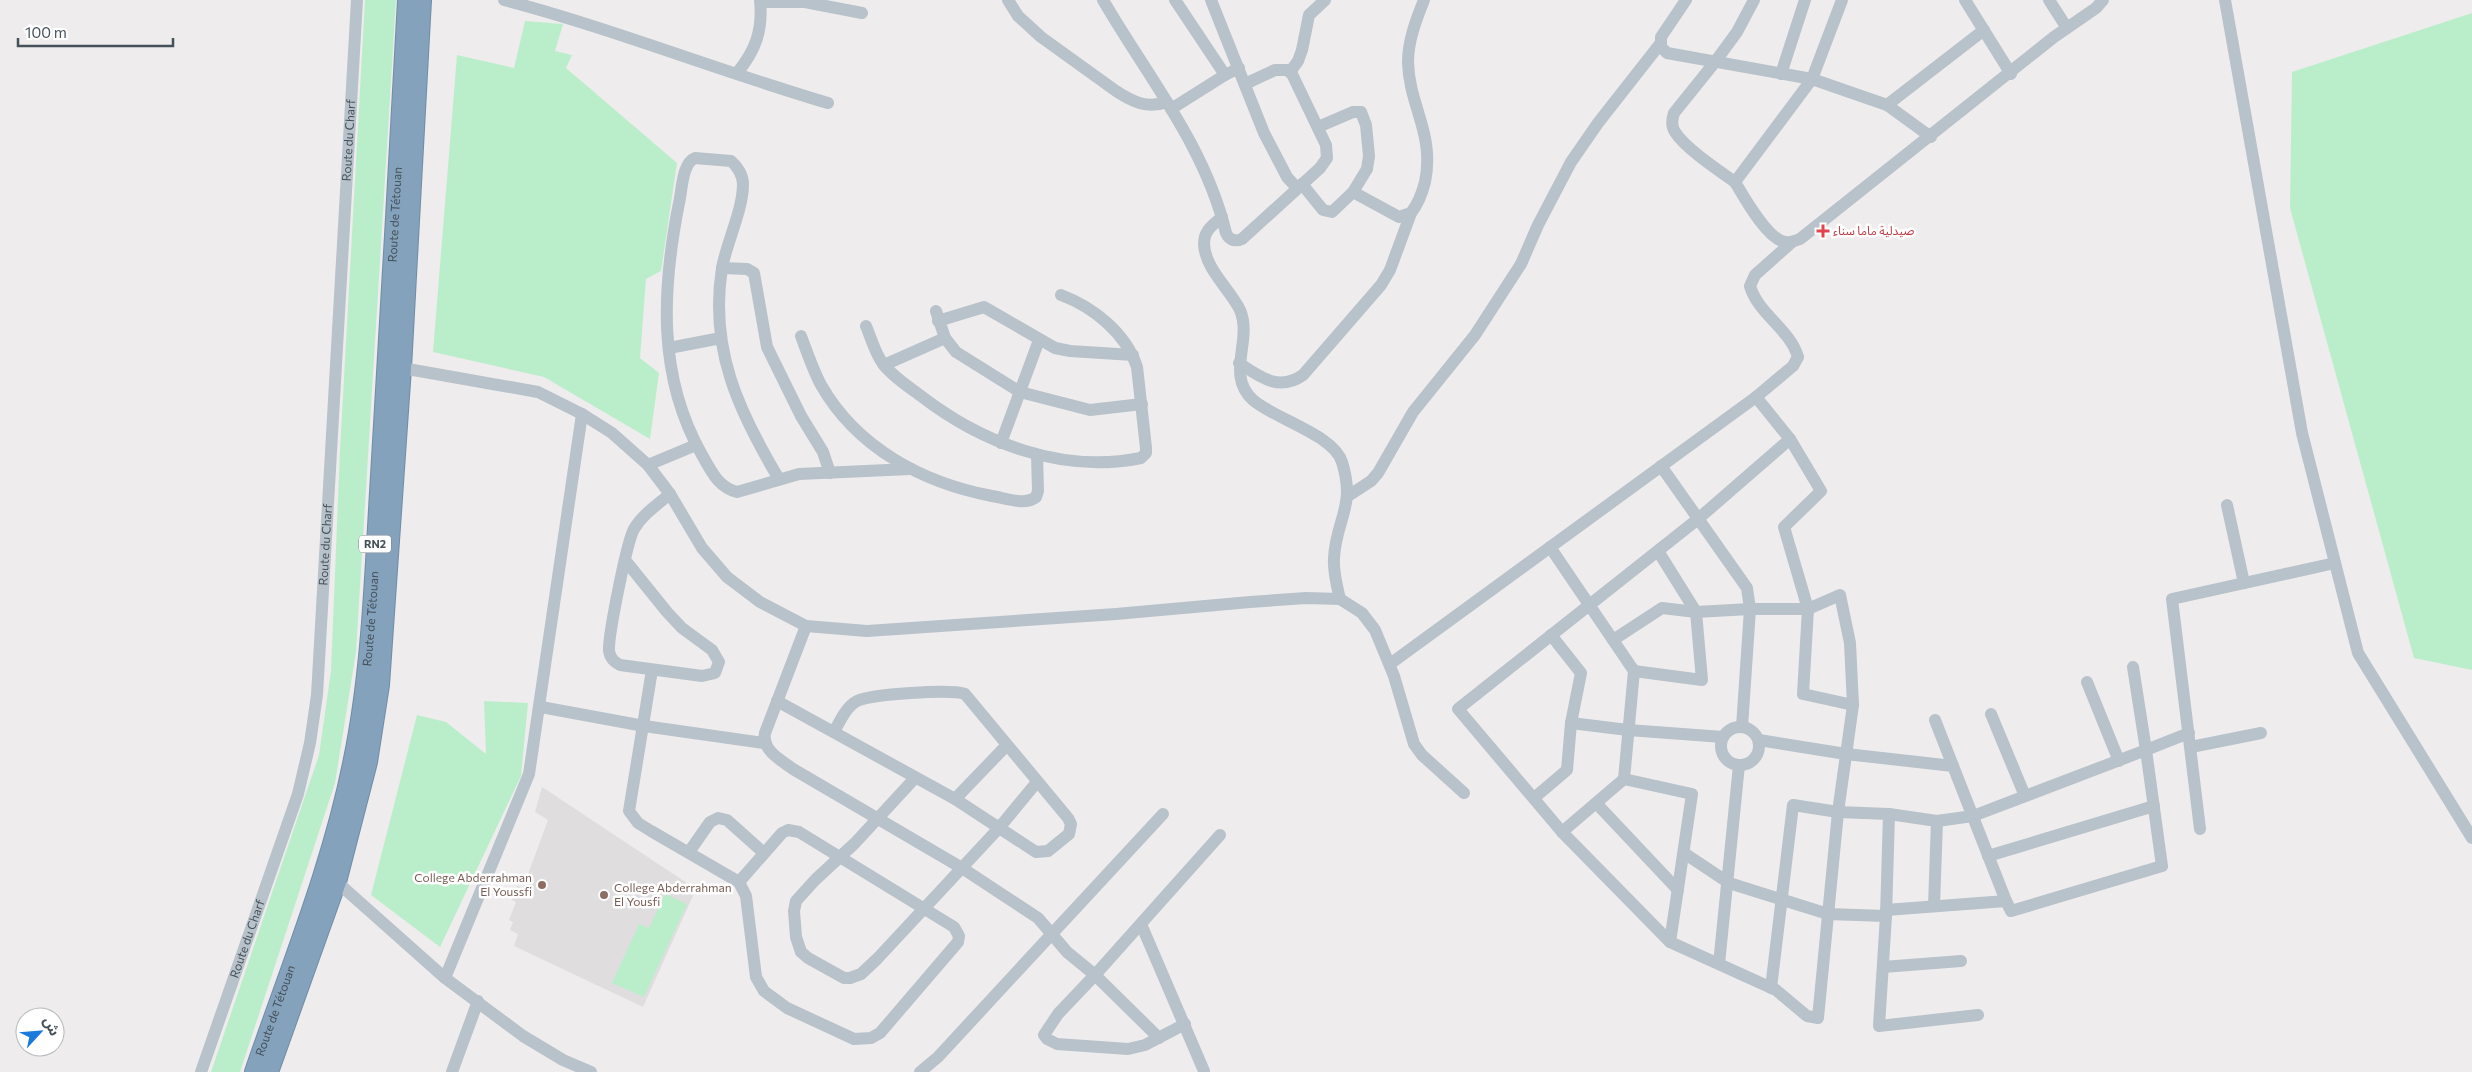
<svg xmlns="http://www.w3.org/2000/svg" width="2472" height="1072" font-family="Commissioner,'Noto Sans Arabic',sans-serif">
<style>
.education{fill:#e0dddf}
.green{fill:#baeecb}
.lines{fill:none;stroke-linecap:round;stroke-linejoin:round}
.highway-casing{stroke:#6f8da7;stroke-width:20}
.minor{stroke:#b8c2ca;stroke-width:12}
.highway{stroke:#84a2bc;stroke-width:18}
.health-dot{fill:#e0444e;stroke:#fff;stroke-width:2}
.education-dot{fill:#8d6e63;stroke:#fff;stroke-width:2}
.labels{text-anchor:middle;stroke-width:5;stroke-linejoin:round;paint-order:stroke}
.shield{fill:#fff;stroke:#7d858c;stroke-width:1}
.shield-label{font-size:11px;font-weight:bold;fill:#45515a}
.street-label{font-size:12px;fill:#45515a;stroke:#fff}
.health-label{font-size:12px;fill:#be3a42;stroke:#fff;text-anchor:start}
.education-label{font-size:12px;fill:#785e54;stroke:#fff;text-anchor:end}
</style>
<rect width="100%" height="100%" fill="#efeced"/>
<polygon class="education" points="542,787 696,889 643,1007 514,946 518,934 510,930 513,922 509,920 516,902 512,900 517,886 523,888 548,820 535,812"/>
<g class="green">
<polygon points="365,0 396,0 356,652 335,783 240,1072 211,1072 319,755 331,671 340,450"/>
<polygon points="2472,13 2472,670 2414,658 2290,208 2292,72"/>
<polygon points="525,21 563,24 555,51 572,55 566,68 677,163 661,271 646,279 640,358 659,373 650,439 544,377 433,352 457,55 514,68"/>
<polygon points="484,701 528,703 521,776 440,947 371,895 417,715 446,722 486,754"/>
<polygon points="665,894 687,904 644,997 612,983 639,924 649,928"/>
</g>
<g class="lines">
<defs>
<g id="highway">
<path id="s2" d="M254,1072c35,-103 78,-206 99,-313 19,-93 21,-189 27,-283 10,-159 18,-317 27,-476"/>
<polyline points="269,1072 337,882 368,762 380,685 402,368 422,0"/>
</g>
</defs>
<use href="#highway" class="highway-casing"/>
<g class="minor">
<path d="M504,0c110,29 215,71 324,103"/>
<path d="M1008,0l10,16 23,21 75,54c17,11 31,18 51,11"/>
<path d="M1103,0c44,76 102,145 123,233 3,7 9,9 16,6l78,-71 7,-10 -1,-13 -34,-71 -5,-4h-12l-30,14"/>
<polyline points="1175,0 1225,75 1239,68"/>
<polyline points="1211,0 1264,133 1287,177 1297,188"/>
<polyline points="1686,0 1661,37 1661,47 1667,53 1812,79 1887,105 1931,137"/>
<path d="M1842,0l-30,79 -77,103c9,15 32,57 50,60 5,1 10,-1 15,-3l254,-202 42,-29 7,-8"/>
<polyline points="1965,0 2011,74"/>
<polyline points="2049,0 2067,28"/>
<polyline points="2225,0 2302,433 2358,653 2472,838"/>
<polyline points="761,2 805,2 862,13"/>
<polyline points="1290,72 1298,61 1302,50 1309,15 1325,0"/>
<path d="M737,73c19,-23 26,-43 23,-73"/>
<polyline points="1781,74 1805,0"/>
<polyline points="1887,105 1984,30"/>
<polyline points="1171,109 1225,75"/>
<path d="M1735,182c-17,-12 -49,-33 -60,-50 -4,-6 -3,-13 -1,-19l41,-51 22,-30 17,-32"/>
<polyline points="1302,184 1323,210 1332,212 1353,192 1367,169 1369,156 1366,125 1361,112 1353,112 1318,127"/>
<path d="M1353,192l46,25 12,-4c7,-9 11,-19 14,-31 10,-48 -16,-76 -17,-120 0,-21 8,-42 16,-62"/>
<path d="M1222,217c-9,8 -18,13 -18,27 1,25 26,45 36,66 13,30 -15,65 13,90 22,19 81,35 89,62 14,45 -6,57 -8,96 -1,14 3,28 6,41"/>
<polyline points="722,268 747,269 754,273 767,347 801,416 823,452 830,473"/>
<polyline points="936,311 945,338 956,352 1020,392 1090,410 1142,404"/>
<polyline points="938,321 984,307 1055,348 1070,351 1133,355"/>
<path d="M866,326c5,12 9,27 17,38 10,13 25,22 38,32 61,47 141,78 220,62l5,-5v-5l-9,-81c-11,-34 -44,-60 -76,-72"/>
<path d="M801,336c6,16 12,34 20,49 36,63 102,98 171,111 13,2 33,10 44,1l2,-6 -1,-36"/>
<polyline points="669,348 721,338"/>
<path d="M1239,363c21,14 40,29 64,12l78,-90 9,-15 21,-57"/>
<polyline points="884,365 945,338"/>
<polyline points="402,368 538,392 582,414 612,433 648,465 670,494 702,548 727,577 760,602 806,626 867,631 1116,614 1250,602 1306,598 1340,599 1362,613 1375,630 1394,676 1414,744 1422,755 1464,793"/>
<polyline points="1790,439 1821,491 1784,527 1808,609 1803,694 1853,705"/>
<polyline points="1001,443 1039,340"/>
<polyline points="648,465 696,445"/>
<polyline points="1661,466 1747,588 1750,609 1742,727"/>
<path d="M779,479c-40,-67 -70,-130 -57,-211 5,-27 21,-58 21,-84 0,-9 -6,-18 -12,-23l-36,-3c-13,5 -13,33 -16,45 -17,86 -22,173 23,252 10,17 16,32 35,37l62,-18 111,-5"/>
<polyline points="1348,496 1371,481 1378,473 1413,412 1475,335 1521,264 1538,225 1571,162 1598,123 1660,44"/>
<polyline points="2227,505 2244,583"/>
<polyline points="1550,547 1634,671 1624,779 1562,832"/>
<path d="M625,560l42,52 15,16 30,22 7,12 -4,11 -13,3 -82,-11c-6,-3 -10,-7 -11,-14 -1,-15 18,-110 25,-122 8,-14 23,-24 36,-35"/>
<path d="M806,626l-41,107c-3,18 16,27 28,36l169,99 76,50 29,34 28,23 64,63"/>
<polyline points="1613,640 1662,608 1696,612 1750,609 1808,609 1840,595 1850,643 1853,705 1838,812 1818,1018 1807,1016 1776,990 1670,942 1562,832 1458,709 1698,519 1790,439 1756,397"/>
<path d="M1390,664l366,-267 37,-31 5,-9c-8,-28 -40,-43 -48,-71l5,-11 37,-33"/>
<polyline points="2133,667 2146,750 2189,733"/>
<polyline points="652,670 629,811 638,823 651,831 739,882 746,896 756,977 764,991 787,1008 854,1039 871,1038 880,1033 958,942 959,936 954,927 799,832 788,830 782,833 739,882"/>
<polyline points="1634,671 1702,680 1696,612 1658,551"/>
<polyline points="2087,682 2119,761"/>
<path d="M777,701l178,98 81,53 12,-1 21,-17 2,-10 -3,-6 -103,-124c-14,-5 -94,0 -108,7 -11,6 -17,20 -23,31"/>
<polyline points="541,707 644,726 764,743"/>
<polyline points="1991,714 2025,796"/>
<polyline points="1935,720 1953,766"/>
<polyline points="1571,723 1628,730 1723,737"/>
<circle cx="1740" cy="746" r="19"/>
<polyline points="1759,740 1846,754 1953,766 2006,901 1886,910"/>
<polyline points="2191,747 2261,733"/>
<polyline points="915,778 855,843 815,880 796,901 794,911 796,937 801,952 808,958 844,978 850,978 861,974 877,959 999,828 1037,782"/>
<polyline points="1624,779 1692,794 1670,942"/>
<polyline points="1534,798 1567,770 1571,723 1581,673 1551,635"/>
<polyline points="955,799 1007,745"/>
<polyline points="1596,803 1678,890"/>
<polyline points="1889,814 1937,821 1934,906"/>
<polyline points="1937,821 1973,816 2146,750 2162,866 2011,911 2006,901"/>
<polyline points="2200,829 2172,599 2335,563"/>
<polyline points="689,852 710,822 718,818 727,820 764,853"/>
<polyline points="1684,853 1729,883 1828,914 1886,916 1889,814 1838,812 1793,805 1771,988"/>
<polyline points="1988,856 2154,806"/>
<polyline points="337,882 445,978 523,1036 563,1060 591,1072"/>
<polyline points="1886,916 1879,1026 1978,1015"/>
<polyline points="1141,924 1204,1071"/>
<polyline points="1719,964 1739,765"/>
<polyline points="1883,967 1961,961"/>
<polyline points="445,978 529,774 582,414"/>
<polyline points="1185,1024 1145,1045 1128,1049 1057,1044 1047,1039 1044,1035 1058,1014 1095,975 1220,835"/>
<path id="s1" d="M201,1072l97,-278 12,-51 7,-48 40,-695"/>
<polyline points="452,1072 478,1001"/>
<polyline points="920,1072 938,1057 987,1004 1163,814"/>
</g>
<use href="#highway" class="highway"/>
</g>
<path class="health-dot" d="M1820.5 223.5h5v5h5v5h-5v5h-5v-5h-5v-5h5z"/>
<g class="education-dot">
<circle cx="542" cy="885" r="5"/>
<circle cx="604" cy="895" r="5"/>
</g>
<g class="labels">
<rect class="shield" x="359" y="535.5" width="32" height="17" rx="4"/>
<g class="shield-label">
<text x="375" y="548">RN2</text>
</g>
<g class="street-label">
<text dy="4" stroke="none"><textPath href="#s1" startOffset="951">Route du Charf</textPath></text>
<text dy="4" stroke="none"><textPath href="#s2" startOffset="875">Route de Tétouan</textPath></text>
<text dy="4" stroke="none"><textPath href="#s1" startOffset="546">Route du Charf</textPath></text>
<text dy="4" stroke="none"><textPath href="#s2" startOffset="470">Route de Tétouan</textPath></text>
<text dy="4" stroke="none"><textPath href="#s1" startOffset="141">Route du Charf</textPath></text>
<text dy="4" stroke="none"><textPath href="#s2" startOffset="65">Route de Tétouan</textPath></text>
</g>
<g class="health-label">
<text x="1833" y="235">صيدلية ماما سناء</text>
</g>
<g class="education-label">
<text x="532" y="882">College Abderrahman<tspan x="532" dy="14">El Youssfi</tspan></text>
<text x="614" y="892" text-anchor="start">College Abderrahman<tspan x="614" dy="14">El Yousfi</tspan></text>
</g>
</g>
<g transform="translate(40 1032) rotate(64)"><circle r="24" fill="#ffffff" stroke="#b5b9bd"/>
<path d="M0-4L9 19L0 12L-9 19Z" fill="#1a79dc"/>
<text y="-8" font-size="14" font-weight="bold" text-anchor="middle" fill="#45515a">ش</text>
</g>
<path d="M18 38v8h155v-8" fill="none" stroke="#45515a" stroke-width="2.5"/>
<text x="25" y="38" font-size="15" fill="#45515a" stroke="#ffffff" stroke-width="4" paint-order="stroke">100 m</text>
</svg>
